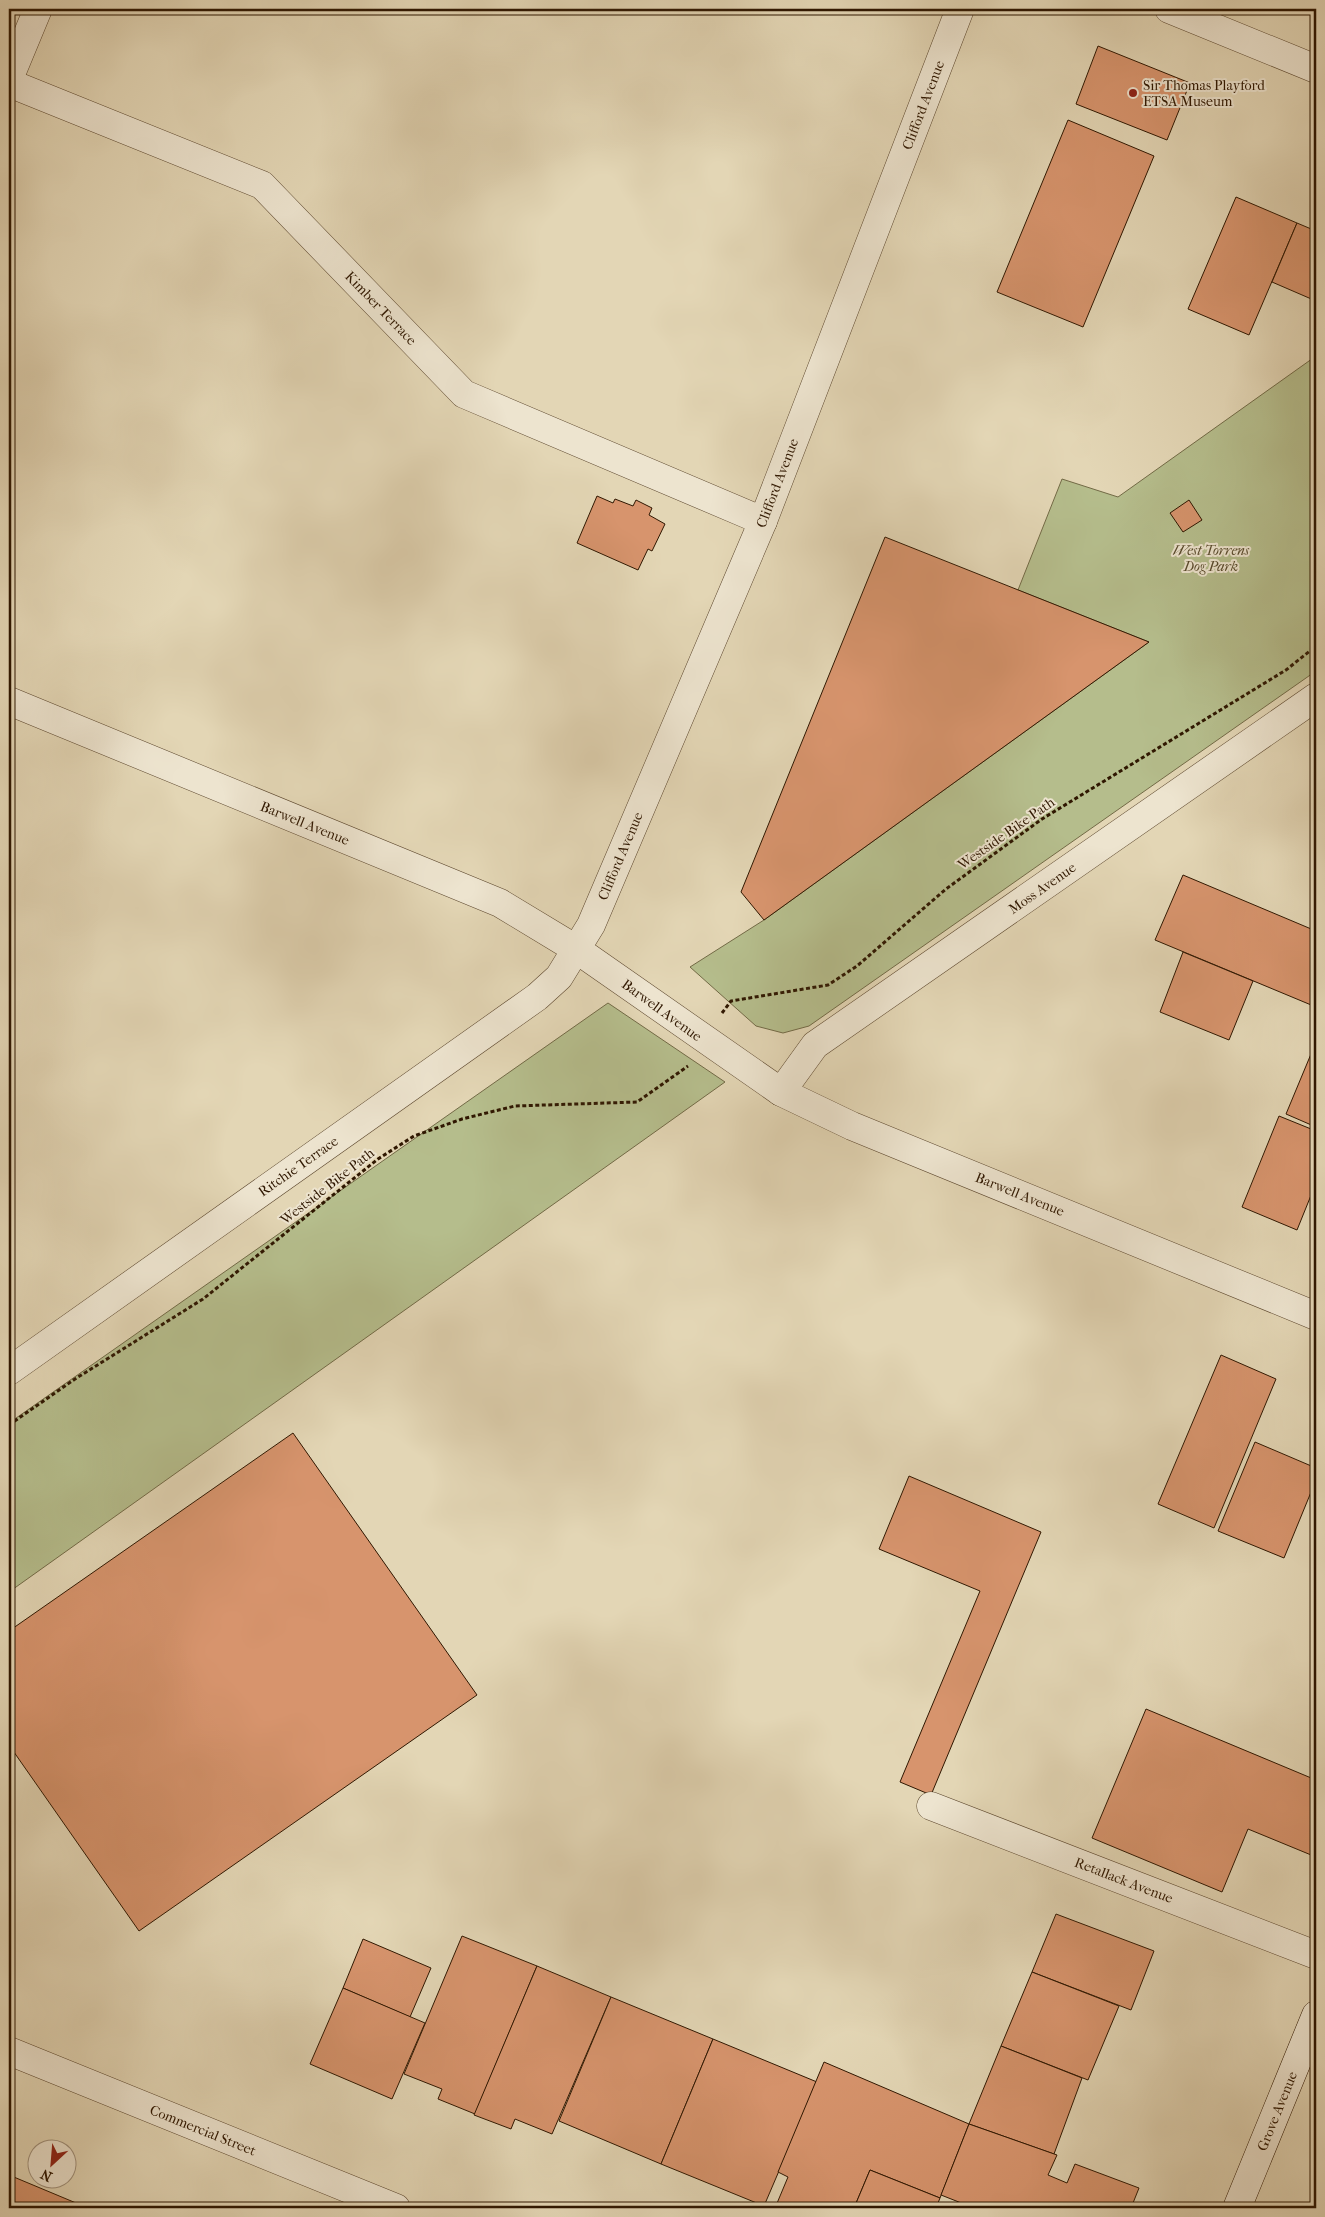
<svg xmlns="http://www.w3.org/2000/svg" width="1325" height="2217" font-family="'IM FELL French Canon',serif">
<style>
.green{fill:#b5bd8c;stroke:#726a46}
.building{fill:#d7946d;stroke:#2f1701}
.lines{fill:none;stroke-linecap:round;stroke-linejoin:round}
.street-casing{stroke:#5c472e;stroke-width:29}
.secondary-casing{stroke:#2f1701;stroke-width:29}
.path{stroke:#2f1701;stroke-width:3;stroke-dasharray:4 2.5;stroke-linecap:butt}
.street{stroke:#ede4cf;stroke-width:28}
.secondary{stroke:#ede4cf;stroke-width:28}
.poi-dot{fill:#8f2418;stroke:#ede4cf;stroke-width:2}
.labels{text-anchor:middle;stroke-width:4;stroke-linejoin:round;paint-order:stroke}
.poi-label{font-size:14px;fill:#2f1701;stroke:#ede4cf;text-anchor:start}
.street-label{font-size:14px;fill:#2f1701;stroke:#ede4cf}
.park-label{font-size:14px;font-style:italic;fill:#57492b;stroke:#ede4cf}
</style>
<rect width="100%" height="100%" fill="#e3d6b5"/>
<filter id="stains"><feTurbulence type="fractalNoise" baseFrequency=".004" numOctaves="4"/><feColorMatrix values="0 0 0 0 .2 0 0 0 0 .09 0 0 0 0 .02 0 0 0 .5 -.17"/></filter>
<radialGradient id="worn" r=".72"><stop offset=".6" stop-color="#630" stop-opacity="0"/><stop offset="1" stop-color="#630" stop-opacity=".3"/></radialGradient>
<g class="green">
<polygon points="1316,356 1316,671 809,1026 783,1033 756,1026 690,967 764,920 1149,642 1018,590 1062,479 1118,497"/>
<polygon points="608,1003 725,1082 9,1592 9,1423"/>
</g>
<g class="building">
<polygon points="1098,46 1190,83 1167,140 1076,104"/>
<polygon points="1068,120 1154,156 1083,327 997,292"/>
<polygon points="1236,197 1297,223 1249,335 1188,309"/>
<polygon points="1297,223 1316,231 1316,301 1272,282"/>
<polygon points="597,496 613,503 615,499 633,506 636,500 652,508 649,515 665,524 652,551 648,549 638,570 577,543"/>
<polygon points="1189,500 1202,520 1183,532 1170,513"/>
<polygon points="885,537 1149,642 764,920 741,892"/>
<polygon points="1183,875 1316,931 1316,1007 1155,940"/>
<polygon points="1183,952 1253,981 1229,1040 1160,1012"/>
<polygon points="1316,1042 1316,1127 1286,1114"/>
<polygon points="1279,1116 1316,1131 1316,1183 1297,1230 1242,1207"/>
<polygon points="1221,1355 1276,1379 1214,1528 1158,1504"/>
<polygon points="293,1433 477,1695 139,1931 9,1745 9,1631"/>
<polygon points="1255,1442 1316,1468 1316,1480 1284,1558 1218,1531"/>
<polygon points="909,1476 1041,1532 931,1795 900,1782 980,1591 879,1549"/>
<polygon points="1146,1709 1316,1780 1316,1857 1248,1829 1222,1892 1092,1838"/>
<polygon points="1056,1914 1154,1951 1131,2010 1032,1972"/>
<polygon points="462,1936 537,1966 475,2114 438,2099 442,2089 404,2074"/>
<polygon points="363,1939 431,1968 410,2017 343,1988"/>
<polygon points="537,1966 611,1997 552,2134 515,2119 511,2129 474,2115"/>
<polygon points="1032,1972 1119,2006 1088,2080 1001,2046"/>
<polygon points="343,1988 425,2023 392,2099 310,2064"/>
<polygon points="611,1997 713,2039 661,2164 559,2121"/>
<polygon points="713,2039 817,2082 764,2206 661,2164"/>
<polygon points="1001,2046 1082,2078 1054,2154 969,2124"/>
<polygon points="824,2062 969,2124 940,2198 870,2170 854,2208 775,2208 788,2177 778,2172"/>
<polygon points="969,2124 1057,2155 1048,2175 1067,2183 1075,2164 1139,2188 1131,2208 974,2208 941,2195"/>
<polygon points="870,2170 940,2198 936,2208 854,2208"/>
<polygon points="9,2175 88,2208 9,2208"/>
</g>
<g class="lines">
<defs>
<g id="street">
<polyline points="1169,9 1316,69"/>
<polyline points="9,79 38,9"/>
<polyline points="9,83 262,185 464,394 763,521"/>
<polyline points="9,701 500,903 576,949 781,1092 852,1126 1316,1316"/>
<polyline points="781,1092 815,1045 1316,697"/>
<polyline points="9,1371 537,997 559,977 591,925 763,521 960,9"/>
<polyline points="931,1806 1316,1955"/>
<polyline points="9,2051 396,2208"/>
</g>
<polyline id="secondary" points="1237,2208 1316,2015"/>
</defs>
<use href="#street" class="street-casing"/>
<use href="#secondary" class="secondary-casing"/>
<g class="path">
<polyline points="722,1013 731,1001 828,985 857,966 946,889 1042,819 1286,670 1316,646"/>
<polyline points="9,1425 75,1379 203,1299 378,1159 414,1136 462,1119 515,1106 637,1102 688,1066"/>
</g>
<use href="#street" class="street"/>
<use href="#secondary" class="secondary"/>
</g>
<circle class="poi-dot" cx="1133" cy="93" r="5"/>
<g class="labels">
<g class="poi-label">
<text x="1143" y="90">Sir Thomas Playford<tspan x="1143" dy="16">ETSA Museum</tspan></text>
</g>
<g class="street-label">
<text transform="translate(923 105) rotate(-69)" y="5">Clifford Avenue</text>
<text transform="translate(381 308) rotate(46)" y="5">Kimber Terrace</text>
<text transform="translate(777 483) rotate(-69)" y="5">Clifford Avenue</text>
<text transform="translate(305 823) rotate(22)" y="5">Barwell Avenue</text>
<text transform="translate(1006 833) rotate(-35)" y="5">Westside Bike Path</text>
<text transform="translate(620 856) rotate(-67)" y="5">Clifford Avenue</text>
<text transform="translate(1042 888) rotate(-35)" y="5">Moss Avenue</text>
<text transform="translate(662 1010) rotate(36)" y="5">Barwell Avenue</text>
<text transform="translate(298 1166) rotate(-35)" y="5">Ritchie Terrace</text>
<text transform="translate(327 1186) rotate(-38)" y="5">Westside Bike Path</text>
<text transform="translate(1020 1194) rotate(22)" y="5">Barwell Avenue</text>
<text transform="translate(1124 1880) rotate(21)" y="5">Retallack Avenue</text>
<text transform="translate(1277 2111) rotate(-68)" y="5">Grove Avenue</text>
<text transform="translate(203 2130) rotate(22)" y="5">Commercial Street</text>
</g>
<g class="park-label">
<text x="1211" y="555">West Torrens<tspan x="1211" dy="16">Dog Park</tspan></text>
</g>
</g>
<rect width="1325" height="2217" fill="none" stroke="#e3d6b5" stroke-width="30"/>
<rect x="10" y="10" width="1305" height="2197" fill="none" stroke="#2f1701" stroke-width="2.5"/>
<rect x="15" y="15" width="1295" height="2187" fill="none" stroke="#2f1701"/>
<g transform="translate(52 2164) rotate(206)"><circle r="24" fill="#ede4cf" stroke="#a1927d"/>
<path d="M0-4L9 19L0 12L-9 19Z" fill="#8f2418"/>
<text y="-8" font-size="14" font-weight="bold" text-anchor="middle" fill="#2f1701">N</text>
</g>
<rect width="100%" height="100%" filter="url(#stains)"/>
<rect width="100%" height="100%" fill="url(#worn)"/>
</svg>
